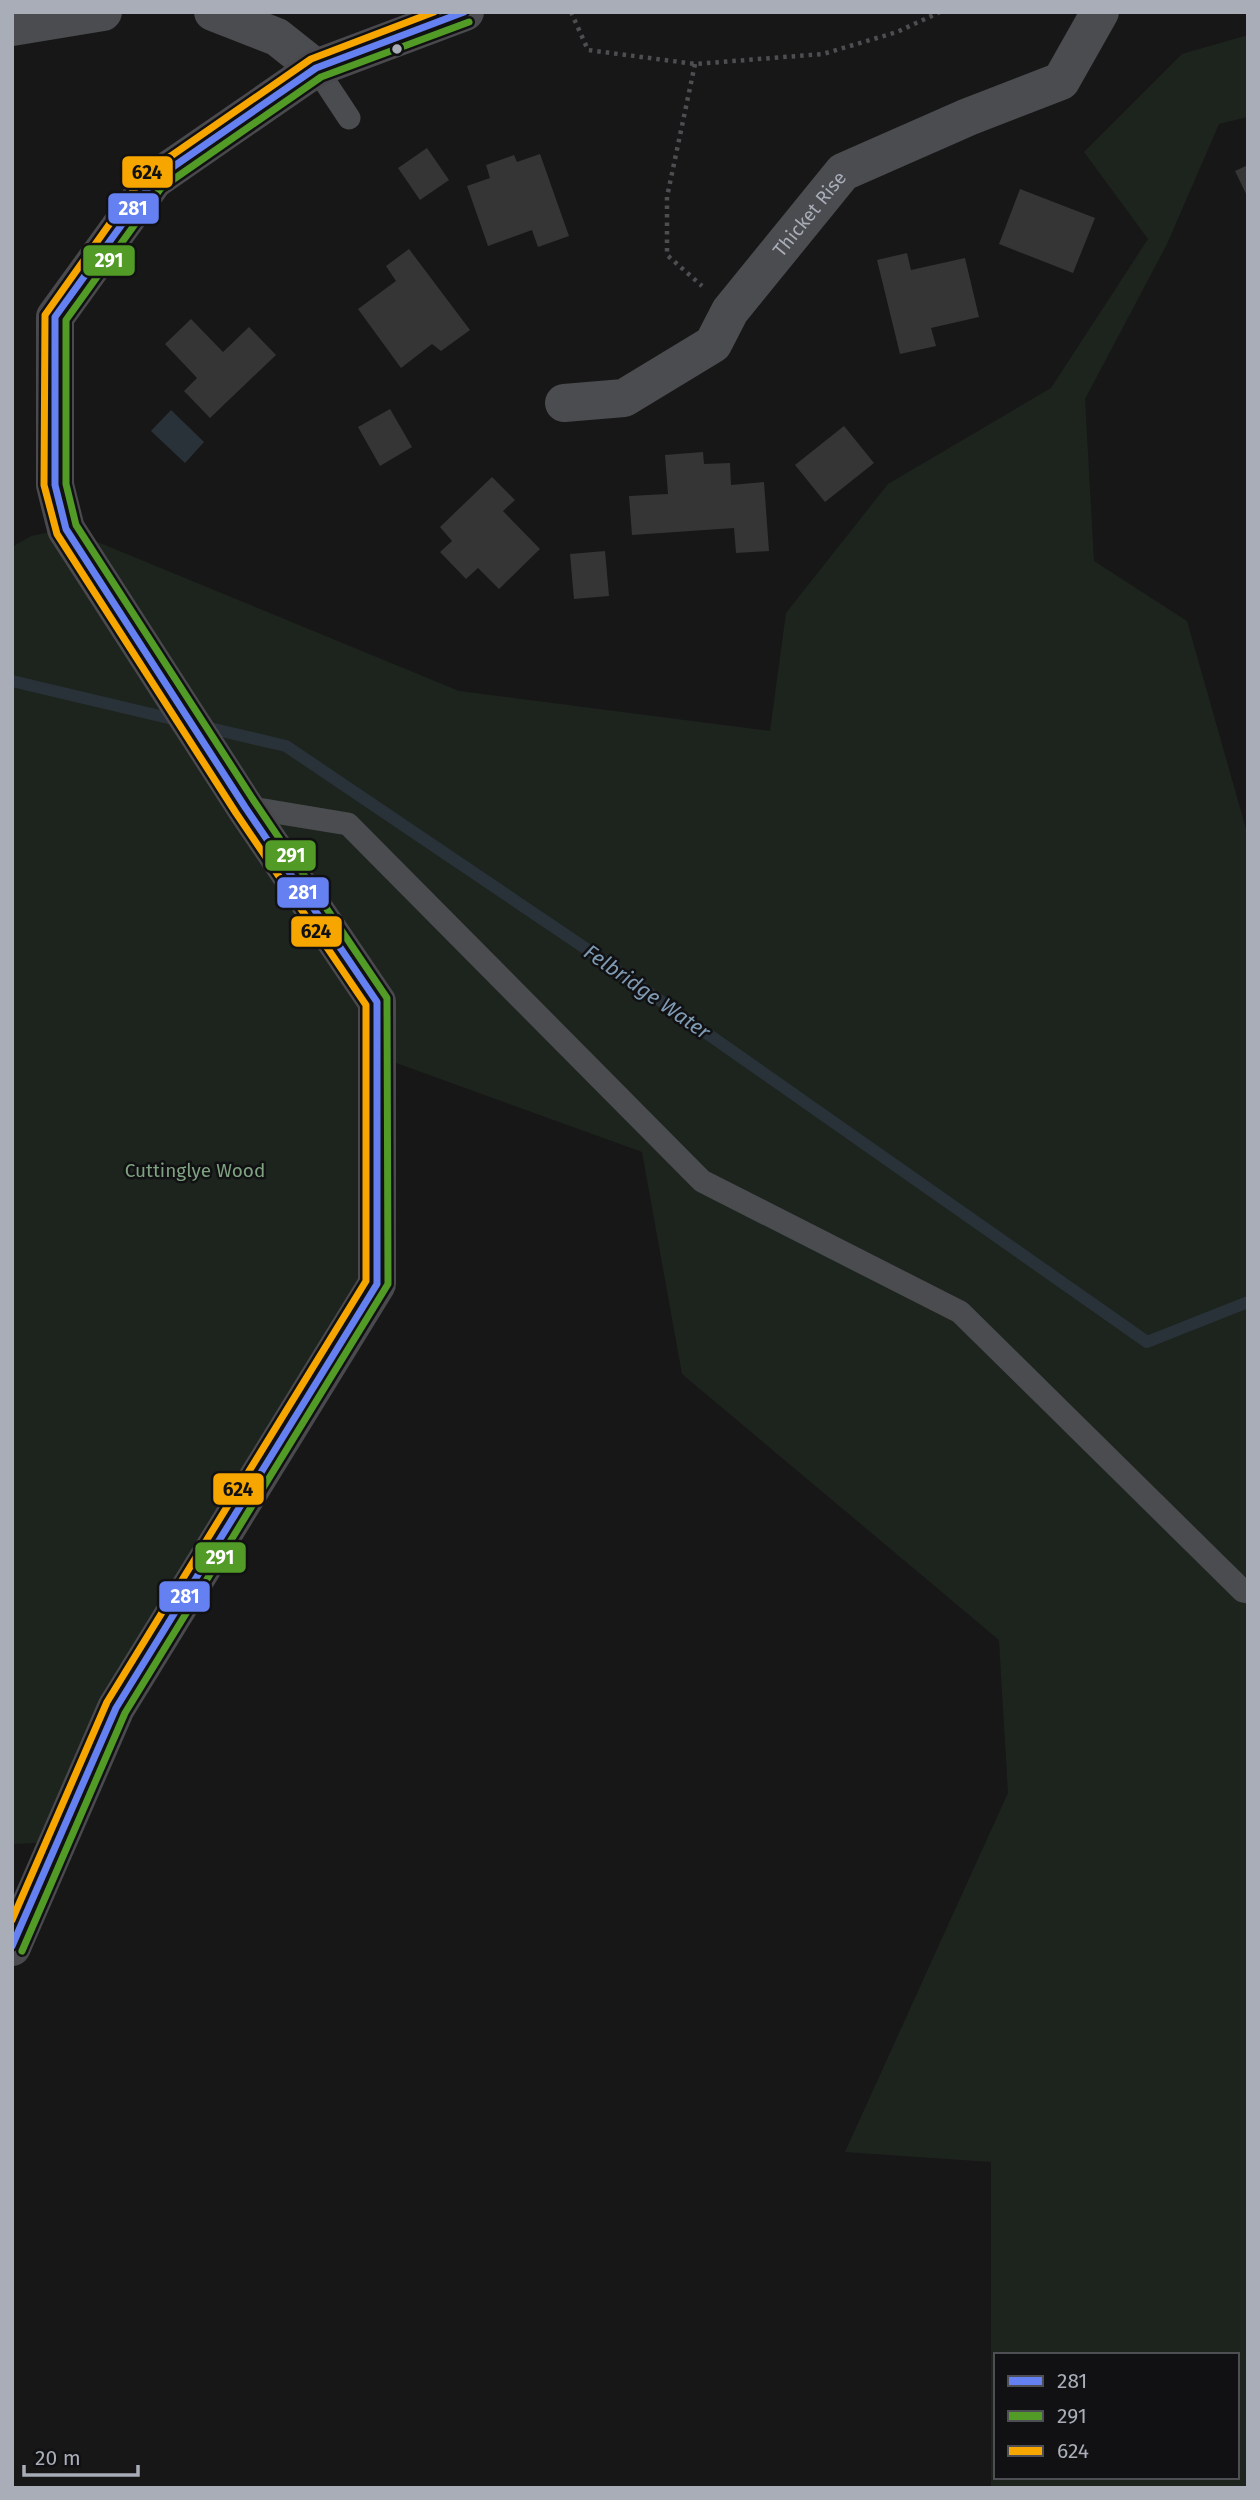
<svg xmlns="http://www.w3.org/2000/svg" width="1260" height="2500" font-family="'Fira Sans',sans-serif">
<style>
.green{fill:#1d241e;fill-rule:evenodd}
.water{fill:#2a3239}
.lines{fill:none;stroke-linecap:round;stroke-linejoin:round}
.stream{stroke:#2a3239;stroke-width:12}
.building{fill:#353536}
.path{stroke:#4d4e52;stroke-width:4.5;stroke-dasharray:3.5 5;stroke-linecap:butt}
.lane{stroke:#4b4c50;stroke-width:23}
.street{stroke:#4b4c50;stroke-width:38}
.secondary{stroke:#4a4a4e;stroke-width:38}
.bus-1-casing{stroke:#111113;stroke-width:12}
.bus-2-casing{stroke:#111113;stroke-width:12}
.bus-3-casing{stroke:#111113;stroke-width:12}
.bus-1{stroke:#6480f1;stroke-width:7}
.bus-2{stroke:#519b26;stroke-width:7}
.bus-3{stroke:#f7a600;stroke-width:7}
.bus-dot{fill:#a8adb8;stroke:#111113;stroke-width:2.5}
.labels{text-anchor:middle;stroke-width:5;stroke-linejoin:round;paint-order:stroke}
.street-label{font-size:19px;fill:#a8adb8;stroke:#111113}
.park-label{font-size:19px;fill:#7fa381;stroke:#111113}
.water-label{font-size:21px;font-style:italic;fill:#7f9bb3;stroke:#111113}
.line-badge{stroke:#111113;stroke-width:2.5}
.badge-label{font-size:19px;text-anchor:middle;font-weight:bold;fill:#fff}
.pale-badge-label{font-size:19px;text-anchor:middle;font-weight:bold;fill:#111}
</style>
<rect width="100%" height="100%" fill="#171717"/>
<path class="green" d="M1248,35v82l-29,7 -52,120 -82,155 9,162 93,60 61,215v1652h-257v-326l-146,-10 163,-359 -9,-153 -317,-266 -40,-222 -265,-96v228l-319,558 -46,2v-1297l19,-11 35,-7 393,162 311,40 16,-118 102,-129 163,-96 97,-149 -64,-87 98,-98zM996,2355h241v122h-241z"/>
<polygon class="water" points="171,410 204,442 185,463 151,431"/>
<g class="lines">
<g class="stream">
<polyline points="12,681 181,721"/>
<polyline points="205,727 286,746 588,950 1147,1342 1248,1302"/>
</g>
</g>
<g class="building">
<polygon points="427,148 449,180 420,200 398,168"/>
<polygon points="540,154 569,236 538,247 532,230 488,246 467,186 490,178 486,165 514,155 517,162"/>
<polygon points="1248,165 1248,198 1235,171"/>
<polygon points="1020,189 1095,218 1073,273 999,244"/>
<polygon points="409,249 470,330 441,351 432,344 401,368 358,309 396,281 386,266"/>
<polygon points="907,253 911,270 965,258 979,317 931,328 936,346 900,354 877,260"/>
<polygon points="191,319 223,352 249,327 276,355 210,418 184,391 197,378 165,344"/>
<polygon points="390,409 412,447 380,466 358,427"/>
<polygon points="844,426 874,463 825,502 795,465"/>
<polygon points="703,452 704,464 730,463 731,485 764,482 769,551 736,553 734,528 632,535 629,496 668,494 665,455"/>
<polygon points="492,477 515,500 503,511 540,549 499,589 478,568 466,579 440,552 452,541 440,527"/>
<polygon points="605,551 609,596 574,599 570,554"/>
</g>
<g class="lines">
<g class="path">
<polyline points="571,12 588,50 695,64 823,54 897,32 940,12"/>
<polyline points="695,64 667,197 667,255 702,286"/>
</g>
<g class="lane">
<polyline points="316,68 349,118"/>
<polyline points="245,807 348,824 702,1181 960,1312 1243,1591 1248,1592"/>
</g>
<g class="street">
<polyline points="213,12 277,37 316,68"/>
<polyline points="12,27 103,12"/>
<path id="s1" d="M564,403l60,-5 89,-54 17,-33 113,-139 125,-55 93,-36 39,-69"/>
</g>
<polyline class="secondary" points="12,1947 116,1708 377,1284 377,1002 245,807 66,529 55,485 55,317 154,180 316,68 465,12"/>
<defs>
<polyline id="bus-1" points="12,1946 116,1708 377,1284 377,1002 245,807 66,529 55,485 55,317 154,180 316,68 464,12"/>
<polyline id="bus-2" points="22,1951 125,1713 388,1284 387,998 254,801 76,525 66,484 66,320 161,188 321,77 469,22"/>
<polyline id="bus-3" points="12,1920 107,1702 366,1281 366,1005 236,813 57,534 44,485 45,315 145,174 311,59 434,12"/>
</defs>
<use href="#bus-1" class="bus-1-casing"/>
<use href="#bus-2" class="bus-2-casing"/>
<use href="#bus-3" class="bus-3-casing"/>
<use href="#bus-1" class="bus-1"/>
<use href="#bus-2" class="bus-2"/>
<use href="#bus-3" class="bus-3"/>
</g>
<circle class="bus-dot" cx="397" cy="49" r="6"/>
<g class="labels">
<g class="street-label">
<text dy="7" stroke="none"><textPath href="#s1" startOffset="327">Thicket Rise</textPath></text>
</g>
<g class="park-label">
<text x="195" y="1177">Cuttinglye Wood</text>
</g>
<g class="water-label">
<text transform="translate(647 992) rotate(35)" y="7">Felbridge Water</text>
</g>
</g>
<g class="line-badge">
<rect x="121" y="155" width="53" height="34" rx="7" fill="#f7a600"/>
<rect x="107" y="192" width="53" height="33" rx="7" fill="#6480f1"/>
<rect x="82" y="244" width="54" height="33" rx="7" fill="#519b26"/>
<rect x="264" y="839" width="53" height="33" rx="7" fill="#519b26"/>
<rect x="276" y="876" width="54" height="33" rx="7" fill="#6480f1"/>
<rect x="290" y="915" width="53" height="33" rx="7" fill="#f7a600"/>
<rect x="212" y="1472" width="53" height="34" rx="7" fill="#f7a600"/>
<rect x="194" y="1541" width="53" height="33" rx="7" fill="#519b26"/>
<rect x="158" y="1580" width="53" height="33" rx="7" fill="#6480f1"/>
</g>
<g class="badge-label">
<text x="133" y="215">281</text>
<text x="109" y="267">291</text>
<text x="291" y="862">291</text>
<text x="303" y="899">281</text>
<text x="220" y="1564">291</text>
<text x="185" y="1603">281</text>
</g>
<g class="pale-badge-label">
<text x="147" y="179">624</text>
<text x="316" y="938">624</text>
<text x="238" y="1496">624</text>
</g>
<rect width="1260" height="2500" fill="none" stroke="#a8adb8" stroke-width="28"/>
<rect x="994" y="2353" width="245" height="126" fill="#111113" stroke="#4d4f55" stroke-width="2"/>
<rect x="1008" y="2376" width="35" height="10" fill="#6480f1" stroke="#4d4f55" stroke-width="2"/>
<text x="1057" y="2388" font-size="21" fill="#a8adb8">281</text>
<rect x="1008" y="2411" width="35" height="10" fill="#519b26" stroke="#4d4f55" stroke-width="2"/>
<text x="1057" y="2423" font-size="21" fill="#a8adb8">291</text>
<rect x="1008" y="2446" width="35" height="10" fill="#f7a600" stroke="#4d4f55" stroke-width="2"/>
<text x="1057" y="2458" font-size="21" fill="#a8adb8">624</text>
<path d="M24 2465v10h114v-10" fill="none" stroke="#a8adb8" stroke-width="3.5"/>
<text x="35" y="2465" font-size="21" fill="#a8adb8" stroke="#111113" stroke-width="5" paint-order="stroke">20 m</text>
</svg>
